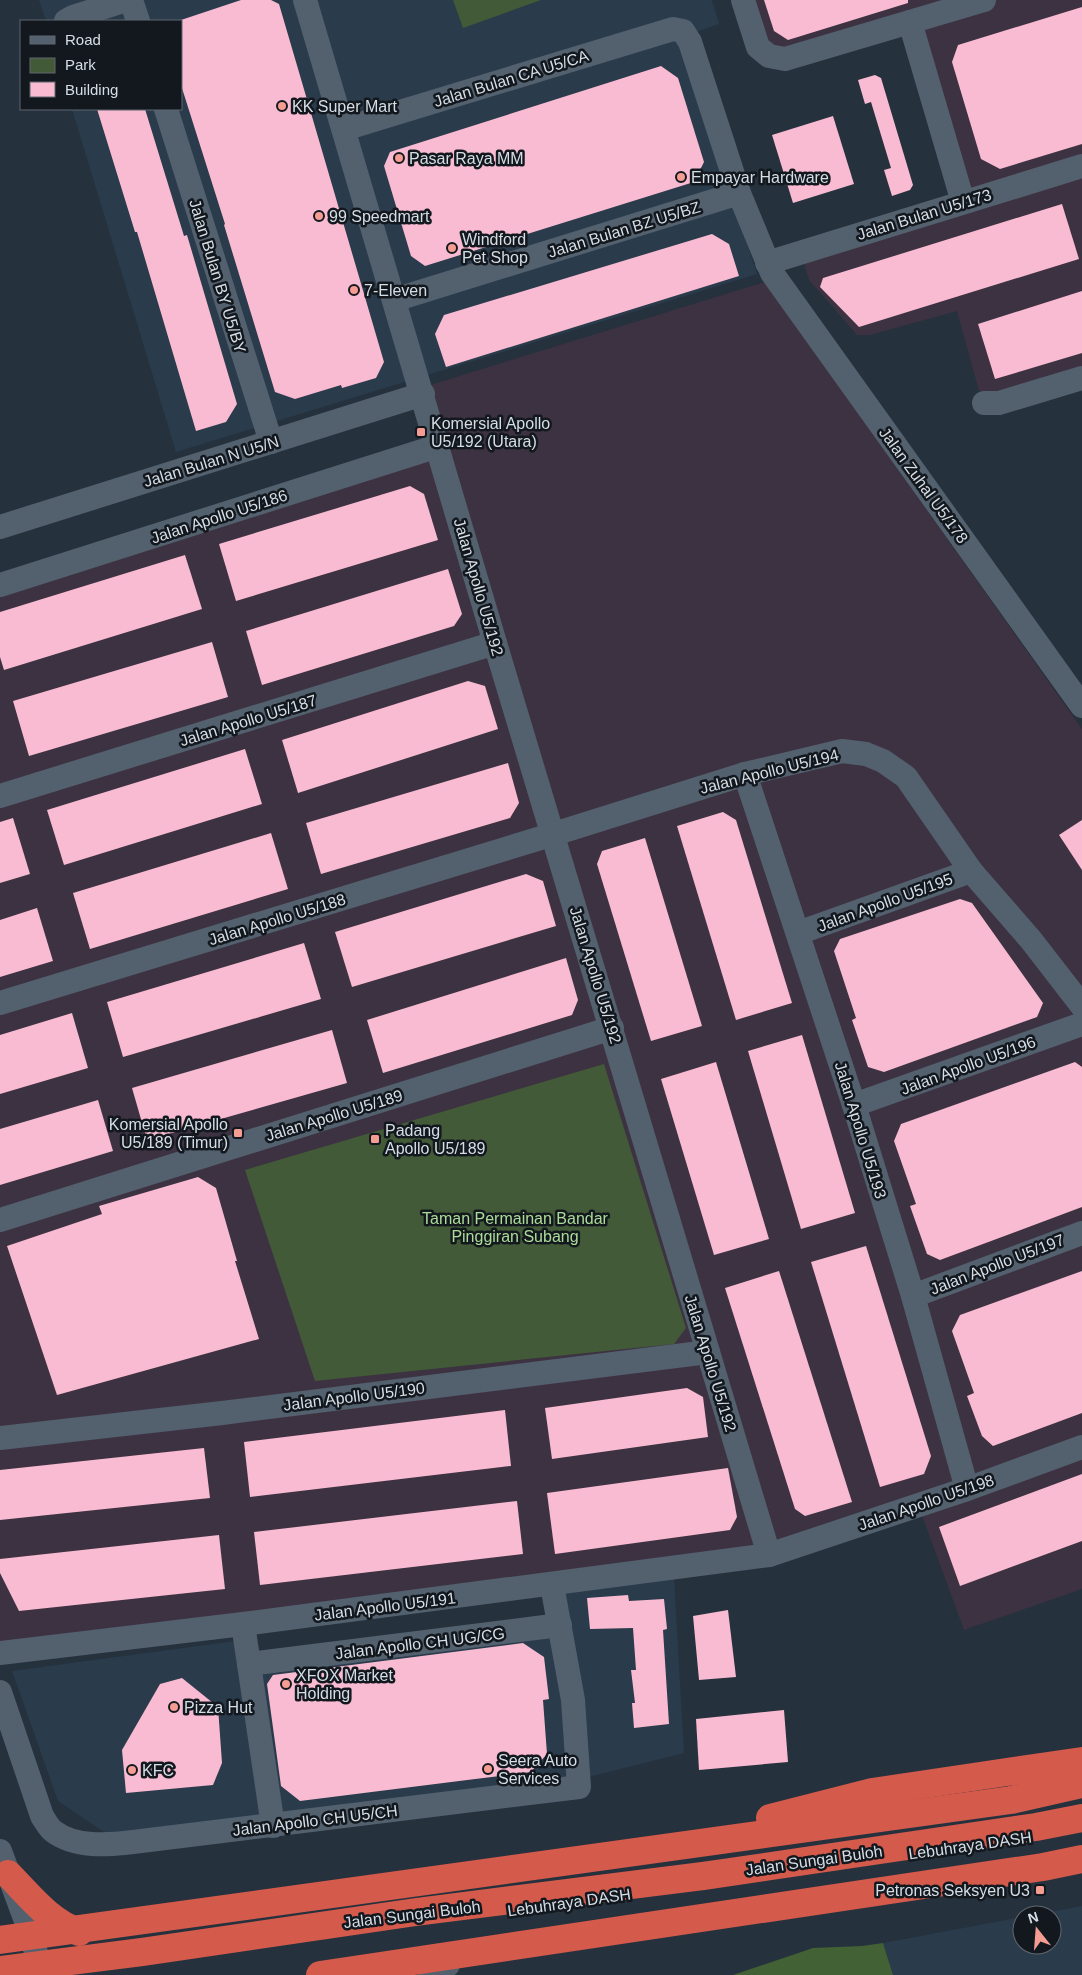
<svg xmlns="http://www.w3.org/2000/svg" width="1082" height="1975" font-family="Helvetica,sans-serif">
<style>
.built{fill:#2a3b4c}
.industrial{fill:#3d3242}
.green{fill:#425a37}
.forest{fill:#426135}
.building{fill:#f9bbd1}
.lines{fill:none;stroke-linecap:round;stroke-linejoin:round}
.minor{stroke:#53606e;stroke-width:24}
.highway{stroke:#d45a4c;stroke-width:28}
.poi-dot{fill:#f59c93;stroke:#13181e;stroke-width:2}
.labels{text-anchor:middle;stroke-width:5;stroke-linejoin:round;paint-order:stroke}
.street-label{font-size:16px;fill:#d5dde5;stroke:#13181e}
.poi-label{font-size:16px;fill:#d5dde5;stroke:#13181e;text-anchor:start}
.park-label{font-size:16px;fill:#acdc97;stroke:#13181e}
</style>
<rect width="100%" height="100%" fill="#25313d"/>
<g class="built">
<polygon points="39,0 712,0 719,24 679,38 757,274 176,452 72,109 181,109 181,21 46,21"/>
<polygon points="674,1578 684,1753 572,1781 113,1838 58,1801 12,1671 236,1641 241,1671 567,1630 559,1593"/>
<polygon points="1082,1906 1082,1975 893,1975 883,1943 1022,1917 1022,1945 1052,1945 1052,1915 1034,1915"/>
</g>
<g class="industrial">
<polygon points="749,0 1082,0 1082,370 998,395 979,391 957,311 870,335 857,335 809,280 802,257 969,206 914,15 786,53 773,49"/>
<polygon points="765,282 1082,729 1082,1589 964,1630 916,1499 773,1547 0,1644 0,590 446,451 427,386"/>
</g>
<g class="green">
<polygon points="453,0 541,0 463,28"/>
<polygon points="604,1064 686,1328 674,1344 315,1381 245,1170"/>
</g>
<polygon class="forest" points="883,1943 893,1975 733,1975 813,1948 862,1946"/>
<g class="building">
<polygon points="241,0 271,0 279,4 384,362 376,378 342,388 341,385 295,399 275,392 224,225 225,224 181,85 181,20"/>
<polygon points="764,0 908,0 908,3 788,40 774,31"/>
<polygon points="1082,7 1082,144 1000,169 981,159 952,62 958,45"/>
<polygon points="661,66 678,78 704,162 694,182 425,266 411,256 384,166 390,152"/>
<polygon points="875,75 881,78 913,185 910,190 892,196 884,170 891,168 871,102 865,104 858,80"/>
<polygon points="97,109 145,109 184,236 187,235 237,404 226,422 196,431 137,232 135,232"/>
<polygon points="833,116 854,184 793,203 772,135"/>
<polygon points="1062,204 1079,259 859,327 820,287 823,278"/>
<polygon points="712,234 729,244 739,276 446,367 435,334 444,315"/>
<polygon points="1082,291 1082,353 995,379 978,324"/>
<polygon points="410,486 424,494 438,540 236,601 219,544"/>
<polygon points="185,555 202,609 4,670 0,657 0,612"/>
<polygon points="448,569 462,614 454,626 262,685 246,631"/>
<polygon points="212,642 228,697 29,756 13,701"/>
<polygon points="468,681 485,686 498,729 298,793 282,740"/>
<polygon points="245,749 262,804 64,865 47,810"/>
<polygon points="508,763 519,803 510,818 321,874 306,823"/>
<polygon points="723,812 736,820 792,1003 736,1020 677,826"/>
<polygon points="13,818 30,874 0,883 0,822"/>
<polygon points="1082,820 1082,870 1059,835"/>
<polygon points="271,833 288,889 90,949 73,893"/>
<polygon points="645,838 702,1026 651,1041 597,864 602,851"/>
<polygon points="526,874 543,881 556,926 352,987 335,932"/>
<polygon points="960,899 972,903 1043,1003 1037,1017 884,1072 868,1067 852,1020 856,1018 834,951 840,939"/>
<polygon points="37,908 53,961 0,977 0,920"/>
<polygon points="304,943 321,999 123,1057 107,1002"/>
<polygon points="566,958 578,1000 572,1015 383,1073 367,1020"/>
<polygon points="72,1013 88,1068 0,1094 0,1035"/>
<polygon points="332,1030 347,1083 147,1140 132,1088"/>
<polygon points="802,1035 855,1213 801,1229 748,1051"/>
<polygon points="716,1062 769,1239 714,1255 661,1079"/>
<polygon points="1075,1062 1082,1067 1082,1207 940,1260 927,1254 910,1206 916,1204 894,1141 901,1124"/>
<polygon points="98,1100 113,1151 0,1185 0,1129"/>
<polygon points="198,1177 216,1188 237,1261 235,1261 259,1339 57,1395 7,1246 102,1214 99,1206"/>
<polygon points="866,1246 931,1456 924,1474 880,1487 811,1262"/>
<polygon points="779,1271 852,1502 805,1516 795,1509 725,1288"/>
<polygon points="1082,1271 1082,1413 993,1446 982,1436 967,1396 974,1393 952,1331 960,1315"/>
<polygon points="687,1388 703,1397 708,1437 552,1459 545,1408"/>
<polygon points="505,1410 511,1466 250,1497 244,1442"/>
<polygon points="204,1448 210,1498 0,1520 0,1470"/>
<polygon points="728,1468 737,1517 730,1530 555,1554 547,1493"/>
<polygon points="1082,1474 1082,1541 960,1586 939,1527"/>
<polygon points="517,1501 523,1554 260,1585 254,1532"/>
<polygon points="219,1535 225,1589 19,1611 0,1573 0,1559"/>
<polygon points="628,1595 629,1601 664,1599 667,1629 663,1630 669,1724 634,1728 632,1703 635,1703 631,1670 636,1670 633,1628 590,1629 587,1598"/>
<polygon points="728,1610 736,1677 699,1680 693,1616"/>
<polygon points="523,1643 544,1657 549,1699 543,1700 547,1754 531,1772 300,1801 281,1786 267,1684 273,1675"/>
<polygon points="182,1678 218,1707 222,1763 213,1785 126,1793 122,1750 160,1684"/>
<polygon points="784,1710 788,1762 699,1770 696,1719"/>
</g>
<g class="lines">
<g class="minor">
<polyline points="131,0 138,21"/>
<polyline points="305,0 495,643 769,1555"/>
<polyline points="743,0 758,47 769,56 785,59 984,0"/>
<polyline points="66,21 73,17 126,0"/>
<polyline points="910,22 963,202"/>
<polyline points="166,109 271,442"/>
<polyline points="344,129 673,29 683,31 690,42 739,193 772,273 1082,706"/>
<polyline points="767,263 1082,166"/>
<polyline points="394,300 739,193"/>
<polyline points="984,403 999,403 1082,378"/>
<polyline points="0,527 423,394"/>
<polyline points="0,585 438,446"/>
<polyline points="745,774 854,1105 913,1296 967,1489"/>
<polyline points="0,796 495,643"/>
<polyline points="798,933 971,871"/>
<polyline points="0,1003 554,834 745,774 842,751 866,754 883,761 906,777 971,871 1031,940 1082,1006"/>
<polyline points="854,1105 1082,1024"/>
<polyline points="0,1220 612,1028"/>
<polyline points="913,1296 1082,1233"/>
<polyline points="0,1438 222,1413 708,1352"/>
<polyline points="243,1624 273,1826"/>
<polyline points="0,1653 243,1624 769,1555 967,1489 1082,1447"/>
<polyline points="249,1664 560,1625"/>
<path d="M0,1692l42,124c3,5 7,12 11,15 22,17 55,14 80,11l446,-55 -6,-87 -21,-115"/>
<polyline points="0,1851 33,1940 41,1975"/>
<polyline points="430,1975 448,1965"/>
</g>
<g class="highway">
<polyline points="770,1818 872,1792 1082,1761"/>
<path d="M8,1874c21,21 42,49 71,58"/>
<polyline points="0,1940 1011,1800 1082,1784"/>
<polyline points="0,1970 142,1952 416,1912 703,1876 1036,1827 1082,1818"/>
<polyline points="320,1975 1043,1867 1082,1859"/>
</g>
</g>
<g class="poi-dot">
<circle cx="282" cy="106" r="5"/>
<circle cx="399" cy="158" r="5"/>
<circle cx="681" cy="177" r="5"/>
<circle cx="319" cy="216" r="5"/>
<circle cx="452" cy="248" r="5"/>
<circle cx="354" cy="290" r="5"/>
<rect x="416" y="427" width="10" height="10" rx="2.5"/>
<rect x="233" y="1128" width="10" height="10" rx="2.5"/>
<rect x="370" y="1134" width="10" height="10" rx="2.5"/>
<circle cx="286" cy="1684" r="5"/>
<circle cx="174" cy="1707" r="5"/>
<circle cx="488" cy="1769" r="5"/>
<circle cx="132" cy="1770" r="5"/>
<rect x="1035" y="1885" width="10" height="10" rx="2.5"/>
</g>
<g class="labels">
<g class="street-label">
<text transform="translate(511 78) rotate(-17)" y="6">Jalan Bulan CA U5/CA</text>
<text transform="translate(924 214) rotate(-17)" y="6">Jalan Bulan U5/173</text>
<text transform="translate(624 229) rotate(-17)" y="6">Jalan Bulan BZ U5/BZ</text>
<text transform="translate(218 276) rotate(73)" y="6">Jalan Bulan BY U5/BY</text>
<text transform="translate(211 461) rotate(-17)" y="6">Jalan Bulan N U5/N</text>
<text transform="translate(924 485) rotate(54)" y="6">Jalan Zuhal U5/178</text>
<text transform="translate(219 516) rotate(-18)" y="6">Jalan Apollo U5/186</text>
<text transform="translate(479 587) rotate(74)" y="6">Jalan Apollo U5/192</text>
<text transform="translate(248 720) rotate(-17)" y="6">Jalan Apollo U5/187</text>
<text transform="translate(769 771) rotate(-14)" y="6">Jalan Apollo U5/194</text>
<text transform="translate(885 902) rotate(-20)" y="6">Jalan Apollo U5/195</text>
<text transform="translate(277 919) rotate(-17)" y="6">Jalan Apollo U5/188</text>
<text transform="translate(596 975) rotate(73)" y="6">Jalan Apollo U5/192</text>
<text transform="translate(968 1065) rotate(-20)" y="6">Jalan Apollo U5/196</text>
<text transform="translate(334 1115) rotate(-17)" y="6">Jalan Apollo U5/189</text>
<text transform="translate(861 1130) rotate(73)" y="6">Jalan Apollo U5/193</text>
<text transform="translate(997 1264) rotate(-21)" y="6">Jalan Apollo U5/197</text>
<text transform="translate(711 1363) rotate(73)" y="6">Jalan Apollo U5/192</text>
<text transform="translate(354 1396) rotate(-7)" y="6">Jalan Apollo U5/190</text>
<text transform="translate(926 1502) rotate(-19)" y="6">Jalan Apollo U5/198</text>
<text transform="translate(385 1606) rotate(-7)" y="6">Jalan Apollo U5/191</text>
<text transform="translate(420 1643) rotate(-7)" y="6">Jalan Apollo CH UG/CG</text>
<text transform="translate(315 1820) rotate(-7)" y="6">Jalan Apollo CH U5/CH</text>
<text transform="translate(970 1845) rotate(-8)" y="6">Lebuhraya DASH</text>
<text transform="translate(814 1860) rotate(-8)" y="6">Jalan Sungai Buloh</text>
<text transform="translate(569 1902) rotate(-8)" y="6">Lebuhraya DASH</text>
<text transform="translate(412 1914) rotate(-7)" y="6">Jalan Sungai Buloh</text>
</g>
<g class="poi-label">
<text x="292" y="112">KK Super Mart</text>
<text x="409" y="164">Pasar Raya MM</text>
<text x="691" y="183">Empayar Hardware</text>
<text x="329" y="222">99 Speedmart</text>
<text x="462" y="245">Windford<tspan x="462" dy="18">Pet Shop</tspan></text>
<text x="364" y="296">7-Eleven</text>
<text x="431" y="429">Komersial Apollo<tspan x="431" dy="18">U5/192 (Utara)</tspan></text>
<text x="228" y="1130" text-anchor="end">Komersial Apollo<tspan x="228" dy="18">U5/189 (Timur)</tspan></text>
<text x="385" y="1136">Padang<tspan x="385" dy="18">Apollo U5/189</tspan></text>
<text x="296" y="1681">XFOX Market<tspan x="296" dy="18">Holding</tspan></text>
<text x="184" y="1713">Pizza Hut</text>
<text x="498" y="1766">Seera Auto<tspan x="498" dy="18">Services</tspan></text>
<text x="142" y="1776">KFC</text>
<text x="1030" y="1896" text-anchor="end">Petronas Seksyen U3</text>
</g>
<g class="park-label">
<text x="515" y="1224">Taman Permainan Bandar<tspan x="515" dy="18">Pinggiran Subang</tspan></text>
</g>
</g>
<rect x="20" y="20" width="162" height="90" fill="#13181e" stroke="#61676e"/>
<rect x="30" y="36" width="25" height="8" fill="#53606e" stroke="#61676e"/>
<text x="65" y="45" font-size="15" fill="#d5dde5">Road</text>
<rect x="30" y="58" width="25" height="15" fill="#425a37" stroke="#61676e"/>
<text x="65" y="70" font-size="15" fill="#d5dde5">Park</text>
<rect x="30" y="82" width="25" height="15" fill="#f9bbd1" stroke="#61676e"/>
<text x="65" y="95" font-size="15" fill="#d5dde5">Building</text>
<g transform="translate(1037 1930) rotate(343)"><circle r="24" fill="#13181e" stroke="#61676e"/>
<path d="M0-4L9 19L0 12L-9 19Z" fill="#f59c93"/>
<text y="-8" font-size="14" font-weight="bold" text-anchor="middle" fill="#d5dde5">N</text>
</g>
</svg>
